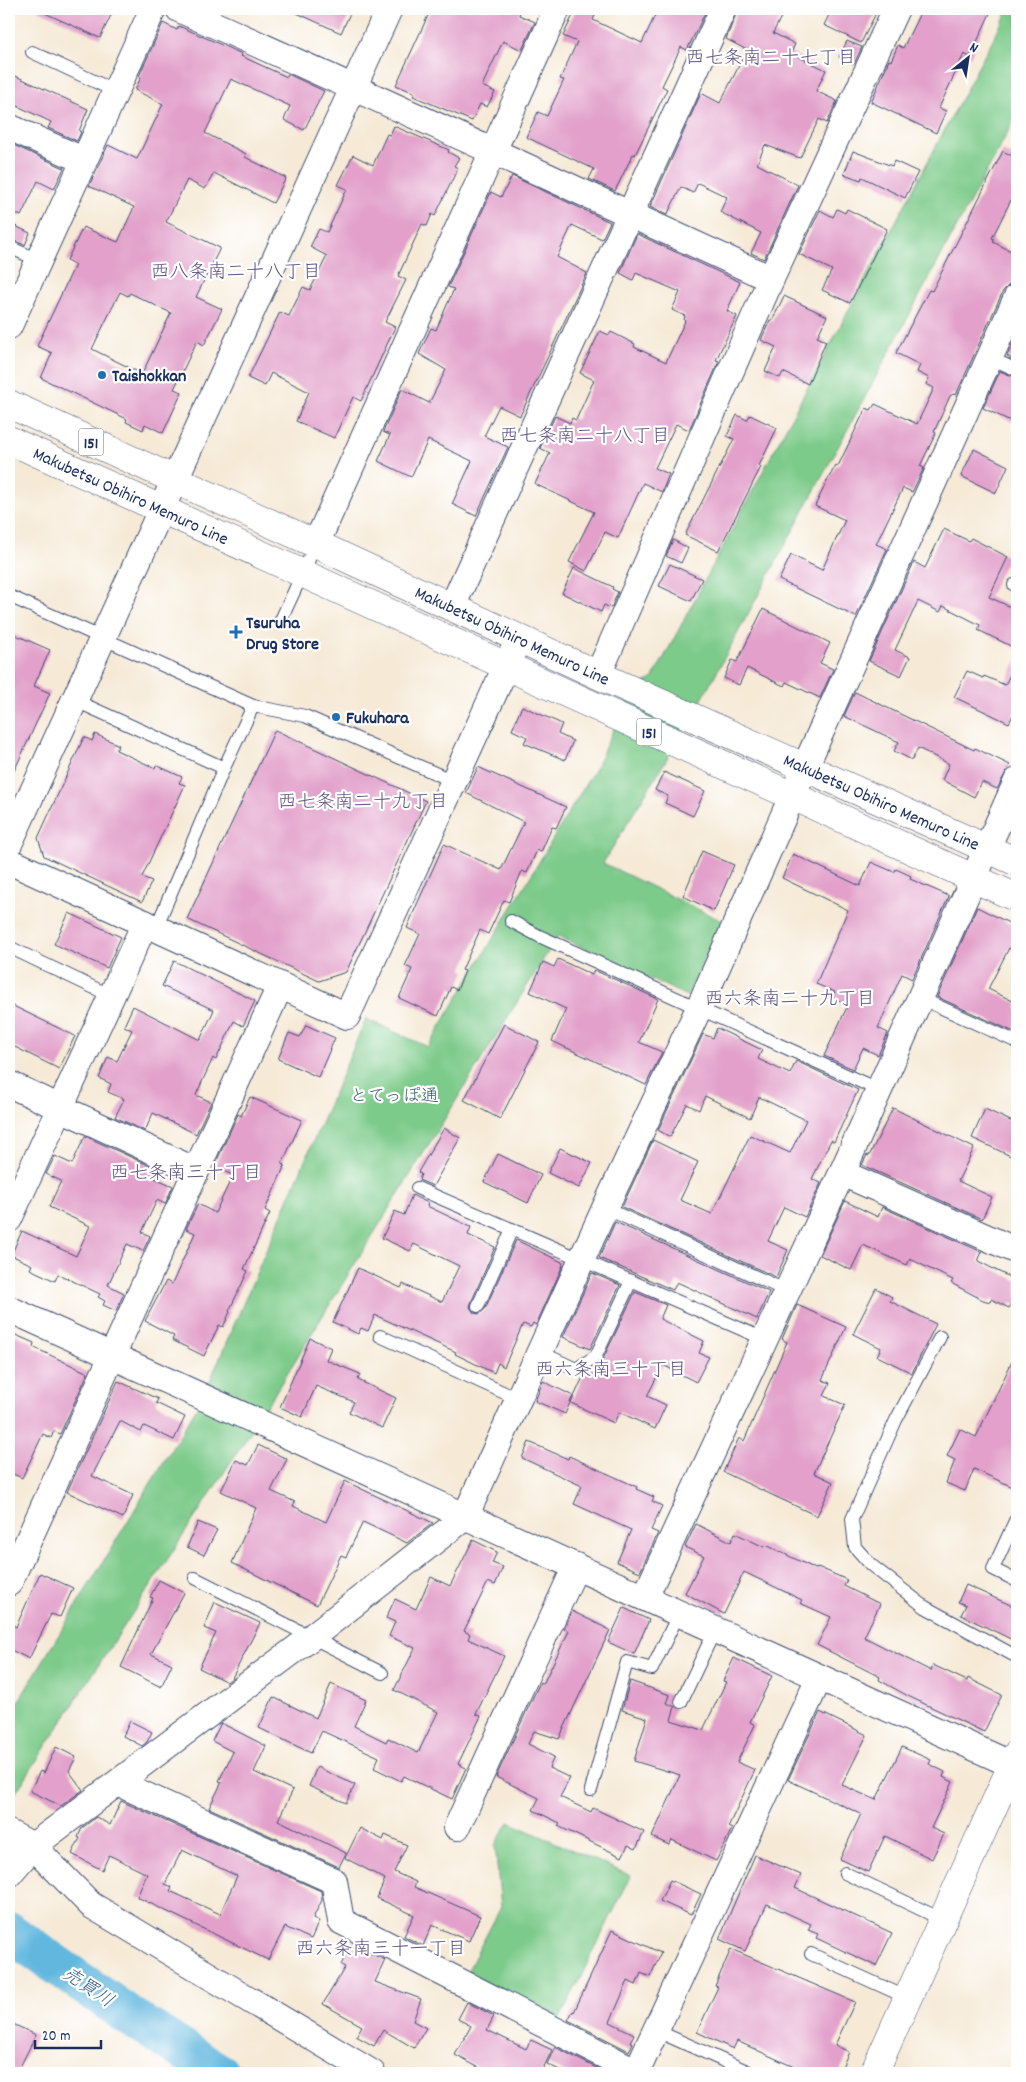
<svg xmlns="http://www.w3.org/2000/svg" width="1026" height="2082" font-family="Dekko,'Klee One',sans-serif">
<style>
.park{fill:#7dcb8a;stroke:#4c7d74}
.lines{fill:none;stroke-linecap:round;stroke-linejoin:round}
.river{stroke:#62b7de;stroke-width:40}
.building{fill:#e2a0ca;fill-rule:evenodd}
.lane-casing{stroke:#3c4b70;stroke-width:14}
.street-casing{stroke:#3c4b70;stroke-width:28}
.secondary-casing{stroke:#3c4b70;stroke-width:29}
.primary-casing{stroke:#3c4b70;stroke-width:29}
.lane{stroke:#fff;stroke-width:12}
.street{stroke:#fff;stroke-width:26}
.secondary{stroke:#fff;stroke-width:28}
.primary{stroke:#fff;stroke-width:28}
.poi-dot{fill:#1f6fb2;stroke:#fff;stroke-width:2}
.labels{text-anchor:middle;stroke-width:4.5;stroke-linejoin:round;paint-order:stroke}
.shield{fill:#fff;stroke:#5f6d8e;stroke-width:1}
.shield-label{font-size:16px;font-weight:bold;fill:#1b2f5e}
.poi-label{font-size:18px;font-weight:bold;fill:#1b2f5e;stroke:#fff;text-anchor:start}
.street-label{font-size:18px;fill:#1b2f5e;stroke:#fff}
.park-label{font-size:18px;fill:#385e6b;stroke:#fff}
.neighbourhood-label{font-size:19px;fill:#615784;stroke:#fff}
.water-label{font-size:19px;font-style:italic;fill:#345f8b;stroke:#fff}
</style>
<rect width="100%" height="100%" fill="#fff"/>
<filter id="ink" filterUnits="userSpaceOnUse"><feTurbulence type="fractalNoise" baseFrequency=".02" numOctaves="2"/><feDisplacementMap in="SourceGraphic" scale="10" xChannelSelector="R" yChannelSelector="G"/><feConvolveMatrix kernelMatrix="1 2 1 2 8 2 1 2 1" color-interpolation-filters="sRGB"/></filter>
<filter id="wash" filterUnits="userSpaceOnUse"><feTurbulence type="fractalNoise" baseFrequency=".0096" numOctaves="4" result="noise"/><feDisplacementMap in="SourceGraphic" scale="20" xChannelSelector="R" yChannelSelector="G"/><feGaussianBlur stdDeviation="1.12" result="paint"/><feColorMatrix in="noise" values="0 0 0 0 0 0 0 0 0 0 0 0 0 0 0 0 0 1.4 0 .05"/><feComposite in="paint" operator="in"/></filter>
<g filter="url(#wash)">
<rect width="100%" height="100%" fill="#f6ead7"/>
<g class="park">
<polygon points="1009,9 1017,9 1017,115 693,716 603,863 722,921 687,996 558,936 257,1422 9,1803 9,1717 203,1397 366,1019 428,1047 596,767 632,690 653,678"/>
<polygon points="509,1822 631,1876 558,2022 466,1974 501,1907 495,1845"/>
</g>
<g class="lines">
<polyline class="river" points="9,1932 134,2019 219,2073"/>
</g>
<g id="blocks">
<g class="building">
<polygon points="36,9 114,9 100,38"/>
<polygon points="288,9 352,9 341,33"/>
<polygon points="431,9 521,9 519,15 535,22 522,50 503,41 482,86 495,92 487,107 480,104 472,121 413,96 415,93 396,85"/>
<polygon points="576,9 598,9 593,20 642,43 658,9 707,9 687,50 681,47 662,86 667,89 635,155 633,154 615,191 589,179 594,169 526,137 538,112 547,116 564,80 560,79 577,42 563,36"/>
<polygon points="738,9 785,9 773,33 795,44 791,53 826,70 816,91 837,101 827,123 819,119 800,158 765,145 757,164 798,185 764,259 751,253 761,233 720,212 727,197 698,183 693,193 681,187 667,215 650,207 701,93 720,103 747,50 726,39"/>
<polygon points="832,9 878,9 861,43 824,25"/>
<polygon points="922,9 992,9 970,57 964,54 939,108 946,111 936,133 871,102 889,60 891,61 898,45 903,48"/>
<path d="M163,23l14,7 2,-4 63,28 -1,2 46,21 1,-3 36,17 -20,39 -20,-10 6,-14 -59,-27 -26,54 41,21 -1,3 41,21 -13,25 -59,-30 -9,16 -18,-9 -21,42 54,26 -24,49 26,12 -18,36 -7,-4 -23,48 8,3 -19,41 -18,-9 -2,6 -17,-8 1,-3 -86,-41 11,-25 -15,-7 38,-81 -8,-5 16,-33 35,15 16,-35 -45,-21 19,-41 29,14 26,-55 -28,-14 6,-13 -2,-1zM120,292l8,4 2,-3 41,20 -29,61 -50,-25z"/>
<polygon points="847,41 862,47 854,64 839,57"/>
<polygon points="9,73 88,109 79,131 81,132 77,141 48,128 51,122 9,102"/>
<polygon points="394,126 449,150 448,152 459,158 454,166 458,168 435,216 432,214 427,226 422,224 398,276 406,280 385,322 395,327 361,401 353,397 334,438 296,421 309,392 271,373 265,386 248,378 280,312 289,316 303,287 310,290 327,256 310,247 319,229 327,232 347,189 338,185 353,155 373,165 387,134 390,135"/>
<polygon points="9,143 64,168 54,189 38,181 21,216 9,210"/>
<polygon points="853,151 892,166 894,161 918,172 905,198 862,177 861,180 844,174"/>
<polygon points="1003,151 1017,159 1017,188 992,238 994,239 993,242 1017,254 1017,282 1009,285 1003,291 956,395 953,394 950,396 934,432 936,433 920,466 924,468 912,492 903,488 876,544 887,549 856,617 779,580 791,555 822,570 845,520 815,506 828,479 836,465 838,466 866,408 871,410 875,404 917,424 934,388 926,384 929,378 917,372 920,365 896,353 929,290 932,291"/>
<polygon points="512,176 610,222 602,239 572,225 557,257 587,273 520,416 499,406 484,436 508,447 476,516 452,504 472,461 428,440 411,477 378,461 390,435 383,432 402,389 429,403 446,370 419,354 431,328 436,330 454,289 448,287 491,192 501,197"/>
<polygon points="837,209 845,213 847,209 887,229 850,303 822,290 832,270 799,254 820,210 833,217"/>
<polygon points="9,223 30,233 25,245 9,239"/>
<polygon points="637,234 740,282 727,311 737,316 716,360 719,361 689,430 676,424 655,468 669,474 662,492 643,483 618,538 605,532 586,571 569,562 594,512 535,484 550,453 540,448 555,416 570,423 572,418 576,420 594,380 580,373 600,331 609,335 611,332 635,344 634,347 666,362 685,321 684,320 685,316 672,310 680,292 636,273 633,280 620,273"/>
<polygon points="784,296 827,316 817,337 826,341 808,384 783,372 780,378 765,371 776,347 761,340 770,320 772,321"/>
<polygon points="1017,333 1017,361 1007,356"/>
<polygon points="1000,371 1017,378 1017,424 983,408"/>
<polygon points="737,415 747,420 750,415 777,428 759,466 761,467 718,551 685,535 734,439 727,436"/>
<polygon points="974,449 1008,466 996,493 961,476"/>
<polygon points="944,529 969,541 971,538 1008,557 989,597 1017,610 1017,649 978,630 980,625 943,606 940,612 918,601 895,650 910,657 901,676 869,661 914,562 925,568"/>
<polygon points="673,540 688,548 681,563 666,556"/>
<polygon points="670,564 702,579 691,601 659,586"/>
<polygon points="574,568 613,587 612,589 618,592 611,608 604,605 601,612 562,593"/>
<polygon points="763,609 830,643 820,663 833,669 820,698 786,682 784,686 747,668 739,685 724,678 732,660 737,662"/>
<polygon points="9,632 50,650 34,686 50,693 9,782"/>
<polygon points="1017,660 1017,707 1009,723 954,697 967,671 983,678 984,676 1005,685"/>
<polygon points="855,692 974,750 975,748 1010,765 997,789 982,782 974,797 942,780 949,764 918,748 912,760 894,751 899,742 844,716"/>
<polygon points="522,706 562,724 558,734 573,741 565,760 524,743 527,737 512,730"/>
<polygon points="275,730 426,801 346,972 319,981 187,919"/>
<polygon points="95,734 119,745 116,750 155,768 156,765 182,777 179,783 185,785 142,877 152,881 142,902 44,856 38,838 84,737 92,741"/>
<polygon points="478,767 566,807 556,828 552,827 541,852 537,850 527,873 522,871 509,902 504,900 488,934 480,930 462,970 465,971 457,990 451,987 438,1016 399,998 412,969 405,966 420,934 407,928 418,902 444,844 501,870 524,822 466,793"/>
<polygon points="664,772 705,791 693,816 665,803 668,796 655,790"/>
<polygon points="702,851 734,865 714,911 683,896"/>
<polygon points="793,854 860,886 871,862 894,872 896,869 911,876 910,879 949,896 912,979 902,974 878,1028 888,1033 878,1055 863,1048 853,1069 824,1056 848,1005 832,997 835,992 816,984 848,910 782,878"/>
<polygon points="977,907 1017,927 1017,952 1009,948 988,989 1017,1003 1017,1024 1014,1032 937,997"/>
<polygon points="69,913 121,937 107,968 54,944"/>
<polygon points="558,959 592,975 594,970 658,999 639,1042 662,1052 646,1085 552,1041 566,1009 530,992 543,962 554,967"/>
<polygon points="174,961 255,1001 243,1026 234,1021 216,1060 213,1058 196,1095 211,1102 196,1134 153,1113 145,1131 115,1117 124,1099 108,1092 111,1084 99,1078 108,1057 117,1061 132,1030 124,1026 133,1006 200,1040 214,1010 162,986"/>
<polygon points="9,1004 75,1036 59,1069 9,1044"/>
<polygon points="504,1024 539,1042 500,1119 464,1100"/>
<polygon points="306,1025 335,1038 318,1077 278,1059 289,1033 300,1037"/>
<polygon points="717,1028 762,1050 758,1059 790,1074 796,1061 858,1090 834,1142 831,1140 812,1179 821,1183 805,1217 784,1207 768,1241 788,1250 776,1277 622,1207 653,1140 698,1162 680,1200 712,1214 750,1135 790,1153 806,1120 759,1097 750,1118 705,1096 699,1110 687,1104 670,1137 658,1130 703,1034 713,1038"/>
<polygon points="250,1097 302,1120 282,1164 285,1165 265,1210 270,1213 244,1269 248,1271 229,1311 230,1312 223,1327 219,1325 204,1356 172,1340 174,1336 145,1321 166,1281 172,1284 195,1233 186,1229 198,1204 215,1213 233,1175 214,1167 238,1114 241,1116"/>
<polygon points="893,1108 974,1148 958,1181 992,1197 982,1219 862,1165 867,1155 869,1156"/>
<polygon points="985,1109 1017,1124 1017,1159 972,1138"/>
<polygon points="444,1128 460,1138 433,1186 419,1180 421,1174 418,1172"/>
<polygon points="85,1136 159,1170 155,1178 173,1186 165,1204 157,1200 142,1232 150,1236 143,1251 127,1244 108,1285 124,1293 116,1311 103,1305 105,1301 98,1297 100,1294 58,1274 55,1281 30,1269 32,1265 11,1255 22,1231 76,1256 90,1226 49,1207 61,1181 46,1174 55,1156 72,1164"/>
<polygon points="560,1148 592,1163 579,1188 548,1173"/>
<polygon points="498,1154 541,1175 528,1203 484,1182"/>
<polygon points="412,1195 428,1203 427,1206 471,1227 468,1235 495,1247 471,1303 470,1307 474,1313 479,1314 485,1309 516,1240 562,1262 563,1265 536,1325 533,1323 531,1327 523,1324 504,1367 498,1363 494,1373 455,1354 456,1352 375,1315 368,1331 361,1328 358,1334 333,1322 358,1268 401,1288 403,1284 442,1302 459,1266 414,1244 410,1251 382,1238 395,1211 404,1215"/>
<polygon points="845,1201 878,1217 882,1207 982,1252 978,1261 1017,1281 1017,1305 1012,1302 1009,1308 991,1299 990,1302 983,1300 951,1283 953,1280 910,1259 907,1265 863,1245 851,1270 820,1255"/>
<polygon points="615,1222 769,1292 757,1319 677,1282 673,1290 599,1258"/>
<polygon points="592,1273 620,1285 590,1349 563,1337"/>
<polygon points="876,1288 892,1297 890,1301 936,1324 912,1373 877,1356 881,1348 853,1334"/>
<polygon points="635,1292 666,1305 660,1319 704,1341 699,1353 709,1357 696,1382 663,1365 647,1396 666,1405 655,1429 619,1412 614,1423 571,1403 585,1373 603,1359"/>
<polygon points="797,1305 846,1327 822,1380 830,1383 824,1396 845,1405 814,1473 833,1482 817,1516 723,1472 739,1438 744,1441 787,1342 782,1339"/>
<polygon points="9,1332 34,1343 33,1347 88,1373 60,1434 54,1431 51,1438 43,1434 22,1478 9,1472"/>
<polygon points="310,1338 331,1348 326,1360 360,1374 358,1380 396,1398 382,1428 349,1412 354,1402 316,1386 302,1417 280,1407"/>
<polygon points="1017,1351 1017,1489 974,1469 965,1491 946,1483 955,1460 947,1456 960,1429 976,1437"/>
<polygon points="118,1381 158,1399 156,1403 185,1417 174,1440 144,1426 141,1432 120,1421 92,1476 133,1495 123,1518 67,1492"/>
<polygon points="543,1381 573,1396 565,1414 535,1401"/>
<polygon points="529,1442 568,1459 569,1456 637,1487 636,1489 654,1497 652,1501 662,1506 651,1530 658,1533 640,1572 617,1562 631,1530 574,1504 582,1486 522,1458"/>
<polygon points="258,1445 287,1459 271,1491 295,1502 293,1506 326,1522 345,1481 433,1523 407,1543 363,1522 346,1557 341,1555 317,1605 232,1563 256,1508 221,1491 236,1460 248,1465"/>
<polygon points="198,1522 217,1530 204,1555 187,1547"/>
<polygon points="696,1524 731,1542 735,1533 764,1547 766,1545 816,1569 818,1567 847,1580 844,1586 880,1604 864,1637 931,1671 933,1665 967,1681 968,1678 1002,1695 984,1732 910,1697 879,1680 880,1677 817,1645 831,1617 800,1603 802,1600 744,1572 724,1614 685,1593 704,1556 685,1547"/>
<polygon points="473,1540 497,1552 492,1563 503,1567 495,1585 488,1582 464,1631 470,1634 468,1639 504,1656 476,1714 481,1716 458,1764 466,1768 452,1799 404,1776 401,1781 374,1768 379,1757 322,1731 311,1753 259,1728 273,1697 316,1718 331,1684 366,1700 354,1726 386,1742 388,1738 418,1753 438,1712 394,1690 415,1648 389,1636 395,1622 386,1618 395,1599 416,1609 431,1577 450,1586"/>
<polygon points="40,1573 73,1588 60,1617 51,1614 29,1659 9,1649 9,1623 16,1627"/>
<polygon points="159,1580 184,1593 151,1654 172,1664 161,1687 121,1667 153,1598 150,1597"/>
<polygon points="966,1585 1017,1608 1017,1642 961,1615 966,1605 958,1602"/>
<polygon points="215,1602 260,1623 232,1678 227,1682 199,1668 216,1633 204,1628"/>
<polygon points="624,1608 649,1620 634,1654 608,1642"/>
<polygon points="572,1611 610,1630 559,1739 534,1731 528,1744 554,1757 549,1768 570,1778 560,1797 591,1812 593,1808 644,1832 636,1849 628,1845 622,1857 558,1826 560,1823 533,1810 539,1798 496,1777 540,1682 543,1684 569,1631 564,1629"/>
<polygon points="734,1658 772,1676 750,1722 755,1725 737,1762 755,1770 728,1827 732,1829 716,1861 672,1840 669,1845 652,1837 680,1775 634,1761 647,1718 622,1710 630,1681 670,1695 667,1703 675,1707 671,1720 703,1730 726,1682 723,1681"/>
<polygon points="820,1712 867,1735 842,1785 876,1800 902,1747 931,1760 929,1764 945,1772 943,1777 953,1782 931,1828 944,1834 932,1859 885,1836 868,1872 840,1859 861,1814 788,1780"/>
<polygon points="130,1721 152,1732 147,1742 142,1746 123,1736"/>
<polygon points="221,1723 266,1746 254,1772 293,1790 278,1820 346,1853 339,1867 209,1808 222,1782 219,1781 233,1752 212,1741"/>
<polygon points="56,1747 76,1757 69,1771 83,1790 61,1806 30,1791 40,1771 44,1773"/>
<polygon points="317,1767 355,1785 346,1803 309,1786"/>
<path d="M121,1801l200,90 1,9 -9,18 6,3 -8,18 -26,-12 -17,33 -131,-63 10,-23 -38,-19 -7,15 -30,-16 8,-16 -2,-1 4,-9 14,-11 14,8zM182,1850l55,26 -17,38 -50,-23 2,-4 -7,-3z"/>
<polygon points="360,1828 383,1840 385,1835 407,1845 394,1872 416,1882 414,1887 480,1916 469,1941 432,1925 423,1946 404,1936 414,1915 377,1898 385,1879 345,1858"/>
<polygon points="755,1855 801,1875 795,1888 892,1933 876,1966 816,1938 818,1934 808,1930 811,1924 767,1904 745,1951 719,1939"/>
<polygon points="670,1880 701,1894 691,1915 660,1901"/>
<polygon points="612,1930 661,1953 650,1977 641,1973 636,1985 628,1981 610,2022 634,2034 630,2042 633,2043 629,2051 568,2020 573,2011 574,2012"/>
<polygon points="351,1945 385,1960 375,1982 421,1999 413,2021 426,2028 414,2048 383,2030 374,2046 356,2036 362,2026 323,2004 345,1967 341,1965"/>
<polygon points="731,1949 855,2002 835,2045 849,2052 839,2073 807,2073 737,2041 733,2049 697,2032 718,1987 715,1986"/>
<polygon points="467,2002 494,2016 487,2030 526,2049 531,2040 552,2050 541,2073 489,2073 455,2055 471,2026 458,2019"/>
<polygon points="9,2022 36,2035 17,2073 9,2073"/>
<polygon points="555,2047 606,2073 566,2073 547,2064"/>
</g>
</g>
</g>
<g filter="url(#ink)">
<use href="#blocks" fill-opacity="0" stroke="#3c4b70" stroke-width="1"/>
<g class="lines">
<defs>
<g id="lane">
<polyline points="32,52 115,91"/>
<polyline points="9,247 38,260"/>
<polyline points="990,358 1017,370"/>
<polyline points="1014,585 1017,586"/>
<polyline points="9,596 253,706 305,716 453,781"/>
<polyline points="280,622 316,544"/>
<polyline points="74,700 224,768 156,928"/>
<polyline points="224,768 253,706"/>
<polyline points="511,921 539,936 879,1090"/>
<polyline points="9,947 111,996"/>
<polyline points="920,998 1017,1042"/>
<polyline points="417,1188 764,1339"/>
<polyline points="605,1208 787,1291"/>
<polyline points="478,1306 512,1229"/>
<polyline points="380,1336 518,1399"/>
<polyline points="940,1337 896,1420 852,1519 855,1547 871,1565 925,1607 1017,1657"/>
<polyline points="540,1352 576,1369 596,1356 631,1281"/>
<polyline points="1017,1522 1015,1521 993,1569 1017,1581"/>
<polyline points="195,1578 382,1673"/>
<polyline points="681,1702 715,1630"/>
<polyline points="591,1790 627,1662 652,1669 679,1613"/>
<polyline points="845,1873 943,1920"/>
<polyline points="811,1954 908,1998"/>
<polyline points="655,2030 751,2073"/>
</g>
<g id="street">
<path d="M179,9c198,88 395,180 592,270"/>
<polyline points="9,127 83,160"/>
<polyline points="9,326 153,9"/>
<polyline points="316,544 557,9"/>
<polyline points="452,607 723,9"/>
<polyline points="598,675 771,279 896,9"/>
<polyline points="9,844 389,9"/>
<polyline points="9,861 347,1016 519,638"/>
<polyline points="9,1084 196,1171"/>
<polyline points="842,1173 1017,1251"/>
<polyline points="9,1219 145,923"/>
<polyline points="9,1309 1017,1767"/>
<polyline points="9,1583 280,986"/>
<polyline points="645,1597 842,1173 1017,781"/>
<polyline points="118,1783 334,1881 341,1921 637,2072"/>
<polyline points="457,1827 576,1566"/>
<polyline points="9,1833 33,1846 91,1905 372,2073"/>
<polyline points="9,1874 33,1846 313,1636 465,1517 605,1208 699,1008 805,767 1017,297"/>
<polyline points="636,2073 819,1678"/>
</g>
<polyline id="secondary" points="874,2073 1017,1754"/>
<g id="primary">
<path id="s1" d="M9,404l307,140 282,131 419,187"/>
<path id="s2" d="M9,440l1008,458"/>
</g>
</defs>
<use href="#lane" class="lane-casing"/>
<use href="#street" class="street-casing"/>
<use href="#secondary" class="secondary-casing"/>
<use href="#primary" class="primary-casing"/>
<use href="#lane" class="lane"/>
<use href="#street" class="street"/>
<use href="#secondary" class="secondary"/>
<use href="#primary" class="primary"/>
</g>
</g>
<g class="poi-dot">
<circle cx="102" cy="375" r="5"/>
<path d="M233.5 624.5h5v5h5v5h-5v5h-5v-5h-5v-5h5z"/>
<circle cx="336" cy="717" r="5"/>
</g>
<g class="labels">
<g class="shield">
<rect x="78.5" y="428.5" width="25" height="27" rx="4"/>
<rect x="636.5" y="718.5" width="25" height="27" rx="4"/>
</g>
<g class="shield-label">
<text x="91" y="448">151</text>
<text x="649" y="738">151</text>
</g>
<g class="poi-label">
<text x="112" y="381">Taishokkan</text>
<text x="246" y="628">Tsuruha<tspan x="246" dy="21">Drug Store</tspan></text>
<text x="346" y="723">Fukuhara</text>
</g>
<g class="street-label">
<text dy="6" stroke="none"><textPath href="#s2" startOffset="134">Makubetsu Obihiro Memuro Line</textPath></text>
<text dy="6" stroke="none"><textPath href="#s1" startOffset="554">Makubetsu Obihiro Memuro Line</textPath></text>
<text dy="6" stroke="none"><textPath href="#s1" startOffset="959">Makubetsu Obihiro Memuro Line</textPath></text>
</g>
<g class="park-label">
<text x="394" y="1101">とてっぽ通</text>
</g>
<g class="neighbourhood-label">
<text x="771" y="63">西七条南二十七丁目</text>
<text x="236" y="277">西八条南二十八丁目</text>
<text x="585" y="441">西七条南二十八丁目</text>
<text x="363" y="807">西七条南二十九丁目</text>
<text x="790" y="1004">西六条南二十九丁目</text>
<text x="186" y="1178">西七条南三十丁目</text>
<text x="611" y="1375">西六条南三十丁目</text>
<text x="381" y="1954">西六条南三十一丁目</text>
</g>
<g class="water-label">
<text transform="translate(89 1986) rotate(34)" y="7">売買川</text>
</g>
</g>
<rect width="1026" height="2082" fill="none" stroke="#fff" stroke-width="30"/>
<g transform="translate(968 58) rotate(30)" stroke="#ffffff" stroke-width="4" paint-order="stroke">
<path d="M0-4L9 19L0 12L-9 19Z" fill="#1b2f5e"/>
<text y="-8" font-size="14" font-weight="bold" text-anchor="middle" fill="#1b2f5e">N</text>
</g>
<path d="M35 2040v8h66v-8" fill="none" stroke="#1b2f5e" stroke-width="2.5"/>
<text x="42" y="2040" font-size="15" fill="#1b2f5e" stroke="#ffffff" stroke-width="4" paint-order="stroke">20 m</text>
</svg>
